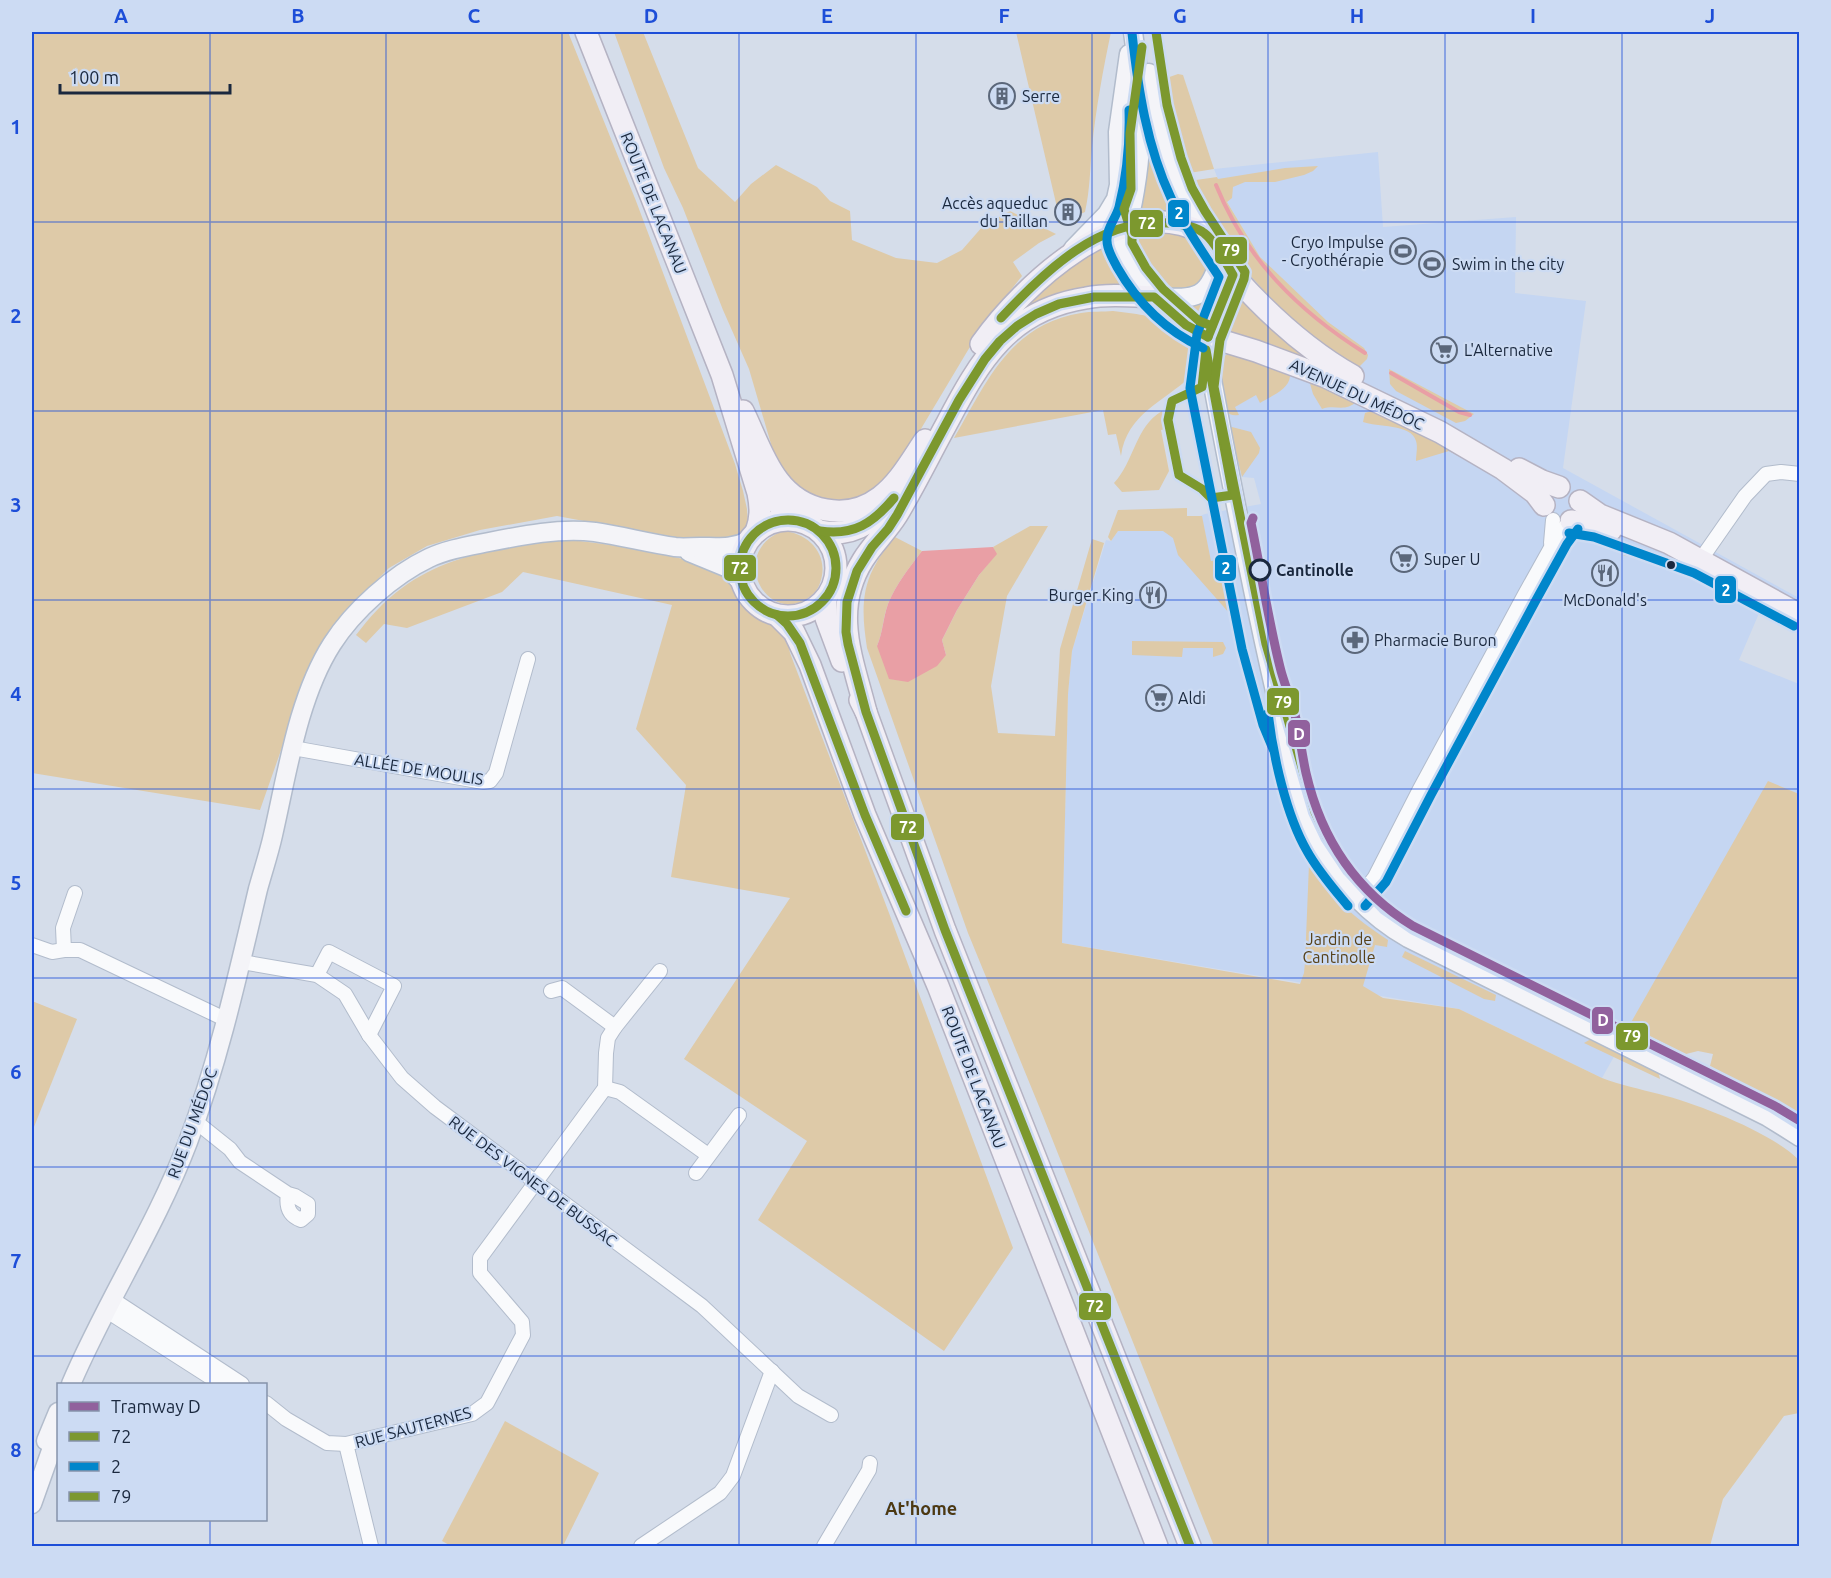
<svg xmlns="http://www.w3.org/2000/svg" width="1831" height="1578" font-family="Ubuntu,sans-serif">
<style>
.built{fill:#c5d6f2}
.green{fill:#decaa8}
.water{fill:#e99fa5}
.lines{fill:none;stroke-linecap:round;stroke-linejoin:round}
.stream{stroke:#e99fa5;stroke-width:4}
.street-casing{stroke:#b2bccc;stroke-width:16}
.secondary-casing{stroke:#b2bccc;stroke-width:21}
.primary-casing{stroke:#b5b3c3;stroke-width:24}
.street{stroke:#f9fafc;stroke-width:14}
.secondary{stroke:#f4f4f8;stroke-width:18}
.primary{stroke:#f1eef5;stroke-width:21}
.bus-1-casing{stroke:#ccdbf3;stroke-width:14}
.bus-2-casing{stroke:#ccdbf3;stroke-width:14}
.bus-3-casing{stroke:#ccdbf3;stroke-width:14}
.bus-1{stroke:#7c982e;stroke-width:9}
.bus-2{stroke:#0086cb;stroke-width:9}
.bus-3{stroke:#7c982e;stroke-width:9}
.tram-1-casing{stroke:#ccdbf3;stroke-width:14}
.tram-1{stroke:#91619d;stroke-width:9}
.grid{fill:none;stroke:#1d4ed8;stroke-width:1.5;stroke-opacity:0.55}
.bus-dot{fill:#1a283e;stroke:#ccdbf3;stroke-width:2}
.stop-dot{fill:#ccdbf3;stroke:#1a283e;stroke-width:3}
.labels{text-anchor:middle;stroke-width:4.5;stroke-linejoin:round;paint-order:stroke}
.poi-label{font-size:16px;fill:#1a283e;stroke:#ccdbf3;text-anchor:start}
.street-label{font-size:16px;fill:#1a283e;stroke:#ccdbf3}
.stop-label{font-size:16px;font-weight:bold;fill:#1a283e;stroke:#ccdbf3;text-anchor:start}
.park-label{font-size:16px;fill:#574118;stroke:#ccdbf3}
.neighbourhood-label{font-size:18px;font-weight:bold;fill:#4d3913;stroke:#ccdbf3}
.line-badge{stroke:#ccdbf3;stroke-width:2}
.badge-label{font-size:16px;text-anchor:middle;font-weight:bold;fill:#fff}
.neatline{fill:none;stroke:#1d4ed8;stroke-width:2}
.grid-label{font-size:20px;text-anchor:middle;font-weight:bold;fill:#1d4ed8}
</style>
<rect width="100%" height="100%" fill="#d5ddea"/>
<polygon class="built" points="1378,152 1383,227 1516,217 1515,293 1586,301 1563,468 1799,598 1799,631 1760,611 1739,660 1799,684 1799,794 1768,782 1602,1078 1459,1009 1062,943 1068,694 1072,651 1106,540 1111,541 1118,531 1163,531 1205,514 1261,504 1254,478 1242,477 1238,461 1231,462 1213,368 1217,332 1231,296 1259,257 1226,200 1214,169"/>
<g class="green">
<polygon points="32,32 568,32 636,201 735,464 743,491 747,509 748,523 746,531 738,539 725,542 675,538 557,516 480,530 427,546 389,568 340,617 312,662 260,810 32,773"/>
<polygon points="614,32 643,32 698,168 735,202 751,184 776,165 817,187 830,201 850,211 852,240 896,258 937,263 962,250 983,226 1010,211 1056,234 1039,243 1013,262 1022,276 983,325 894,474 867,497 848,502 810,499 782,472 771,444 749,369 723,310 683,208 664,168"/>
<path d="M1016,32h95c-8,38 -15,76 -19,115 -2,22 -2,43 -7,65l-18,8 -8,-4z"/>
<polygon points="1178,74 1183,75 1214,169 1183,174 1179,172 1172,151 1158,81"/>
<polygon points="1144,98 1186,218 1134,217"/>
<path d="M1318,166l-5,5 -9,4 -29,7h-30l-12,5 -1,11 -5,4 33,55 68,65 36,26 4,7 -1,4 -8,8c-16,-5 -30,-18 -43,-28 -54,-43 -92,-92 -128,-151l1,-4 7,-4 21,-3 1,2 67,-11z"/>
<path d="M1165,230c24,8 41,10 46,38l-18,21h-30l-16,-11 -20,-32 2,-10z"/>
<path d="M1110,244l24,42c-49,-4 -73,6 -115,29l-3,-4 82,-66z"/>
<polygon points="1220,280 1222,281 1204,328 1172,303"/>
<polygon points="1236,294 1241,295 1331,369 1217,332 1231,296"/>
<path d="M1113,311c46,6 82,7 78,65 -27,26 -64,37 -70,80l-5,-22 -8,1 -5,-25 -149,28c33,-56 55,-113 127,-125 10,-2 22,-1 32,-2z"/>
<path d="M1228,354h5l55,19 2,3c-1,14 -19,20 -30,27l-4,-8 -21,12 4,8c-6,1 -9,0 -14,-4l-12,-43 6,-9z"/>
<polygon points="1389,369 1474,414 1465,421 1456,423 1396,391 1390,384"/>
<path d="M1309,380l48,21c-12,12 -21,3 -35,8l-9,-15z"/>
<path d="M1377,409l76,36 9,13 -13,-7 -33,10c0,-6 2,-14 0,-20 -4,-17 -40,-14 -53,-19l2,-9z"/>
<path d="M1162,411l4,18 -5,1 8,41 -10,19 -37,2 -8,-9c20,-21 21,-56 48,-72z"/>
<polygon points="1232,427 1251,432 1260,448 1259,453 1242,477 1238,461 1231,462 1225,431"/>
<polygon points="1187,508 1187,516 1202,516 1211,561 1225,559 1237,622 1178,555 1173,538 1163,531 1118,531 1111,541 1108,537 1118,510"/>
<path d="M1030,526h18l-41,70 -16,90 7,47 57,3 5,-87 32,-110 12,4 -32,108 -4,43 -6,249 238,41 4,-11 1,-11 4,-98c21,33 47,55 79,76l-1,7 -12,-2 -12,41 20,12 76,11 143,69c18,7 38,11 57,16 39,10 112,38 140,66v253l-15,3 -61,83 -13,47h-496l-171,-430 -75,-183 -101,-285c-4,-27 -7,-53 6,-79 6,-12 14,-22 20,-33l29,15c-13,17 -26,33 -34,53 -5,13 -5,28 -11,42l69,9 -4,-15 15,-30 22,-35 17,-21 -3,-7z"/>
<path d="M783,531c26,2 47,24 37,52 -3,9 -10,15 -19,19 -40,16 -70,-52 -18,-71z"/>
<polygon points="1577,531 1628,544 1638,553 1676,570 1676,571 1637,557 1625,556"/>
<path d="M561,539c41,4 82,10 122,20 14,4 32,7 43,16 12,10 13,27 26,37 20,16 34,11 38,41l99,260 124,335 -69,103 -186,-131 49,-79 -123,-82 106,-161 -119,-21 15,-92 -50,-56 36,-124 -149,-33 -21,20 -95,36 -23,-4 -18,19 -10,-8c13,-17 28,-34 46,-47 45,-33 104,-42 159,-49z"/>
<polygon points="1132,641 1223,642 1226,648 1223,654 1213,657 1213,648 1183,648 1182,657 1132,655"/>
<path d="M1280,681l13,39 5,-1c11,56 17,99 51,147l-6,5c-7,-12 -16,-24 -22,-36 -22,-42 -33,-107 -41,-154z"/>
<polygon points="1768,781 1799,794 1799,1113 1710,1066 1713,1054 1698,1051 1686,1054 1629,1026"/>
<polygon points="1390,907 1414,924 1670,1050 1666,1058 1411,930 1386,913"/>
<polygon points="1405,951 1496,995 1495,1001 1484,999 1402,957"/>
<polygon points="32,1001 77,1019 32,1132"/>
<polygon points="1591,1039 1658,1071 1660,1079 1584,1043"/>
<polygon points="505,1421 599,1473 563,1546 451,1546 442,1541"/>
</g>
<path class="water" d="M993,547l4,7 -18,21 -22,35 -15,30 4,15 -9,11 -29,16 -19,-3 -12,-33c6,-14 6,-28 11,-42 8,-20 21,-36 34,-53z"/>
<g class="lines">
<g class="stream">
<path d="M1216,185c30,74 82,126 149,168"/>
<polyline points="1391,373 1459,412 1470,415"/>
</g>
<defs>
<g id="street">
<polyline points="1551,543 1553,520"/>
<polyline points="1699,562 1745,496 1766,474 1781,472 1800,474"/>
<polyline points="293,748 483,782 490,781 496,773 528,659"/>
<polyline points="1357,898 1366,889 1375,877 1420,789 1524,596 1557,537 1569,522"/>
<polyline points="32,945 52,952 64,950 80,950 227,1020"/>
<polyline points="64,950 63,928 75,893"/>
<polyline points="242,962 317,975 345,994 369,1035 402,1078 435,1107 702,1306 798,1396 831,1415"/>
<polyline points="317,975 329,952 394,986 369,1035"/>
<polyline points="551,991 562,988 615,1027"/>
<polyline points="605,1088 620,1092 708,1155"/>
<path d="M195,1121l35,28 10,13 48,32 7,2 13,8v10l-7,6c-13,-5 -15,-14 -13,-26"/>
<polyline points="696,1173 739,1115"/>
<polyline points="112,1299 242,1384"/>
<polyline points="107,1311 221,1384"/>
<polyline points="266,1403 286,1419 327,1443 346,1444 472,1414 487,1403 523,1335 522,1322 480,1273 480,1258 605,1088 606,1053 608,1038 615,1027 660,971"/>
<polyline points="346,1444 371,1546"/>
<polyline points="641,1546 720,1493 733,1476 772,1371"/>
<polyline points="824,1546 869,1470 870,1463"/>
</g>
<g id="secondary">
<path d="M1133,32c7,49 11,96 4,145 -2,14 -4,28 -8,41 -3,8 -11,16 -9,25 3,19 22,40 34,54 41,2 55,4 66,-41"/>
<path d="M1149,73c6,37 12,74 27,108 8,19 19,36 29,53"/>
<polyline points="1073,249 1107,214 1116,199 1119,185 1118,132 1129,54"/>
<polyline points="1206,351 1208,337 1233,275"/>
<path d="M1206,360l4,9c21,113 42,224 68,335 3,14 4,27 6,41 7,33 17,69 33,99 21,39 53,72 91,94l360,179 32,20"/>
<polyline points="689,552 728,568 742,583"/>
<path d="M71,1384c35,-82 85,-158 117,-242 31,-82 50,-168 70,-253 5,-18 11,-36 15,-54 14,-61 25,-138 59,-191 21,-33 61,-69 97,-86 19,-9 40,-12 60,-16 35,-7 70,-14 106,-10 27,4 53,11 80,15 8,1 16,0 25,0 18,0 32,2 48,-6"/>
<polyline points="46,1441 58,1412"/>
<polyline points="32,1504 58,1431"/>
</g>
<g id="primary">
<path d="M586,32l136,343 36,118c3,15 3,25 -2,39"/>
<path d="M981,344c42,-59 142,-155 222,-111 9,5 23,34 32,44 35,39 72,73 118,99"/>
<path d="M743,411c11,22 20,50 35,69 24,32 69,42 102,17 19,-14 32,-38 45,-57"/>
<polyline points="1519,469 1542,481 1559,487"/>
<path d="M763,471c10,25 11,35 34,49"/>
<polyline points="1580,501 1600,515 1669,543 1800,615"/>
<circle cx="788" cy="568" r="48"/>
<polyline points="1571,521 1597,525 1611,530"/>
<path d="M820,531c37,8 61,-14 81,-44"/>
<polyline points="826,599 826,618 842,661"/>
<polyline points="777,615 794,632 810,665 865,815 938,986 1157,1546"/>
<polyline points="860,700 866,712 945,930 1190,1546"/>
<path d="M866,712c-13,-52 -35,-101 -3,-152 10,-16 24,-29 34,-45 18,-30 33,-61 50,-92 33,-63 62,-113 139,-125 22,-4 45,-2 68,-1l12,12 34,25 56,17 70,26 114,55 63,37 32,24 9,12"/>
</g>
</defs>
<use href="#street" class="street-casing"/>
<use href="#secondary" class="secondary-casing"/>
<use href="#primary" class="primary-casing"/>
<use href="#street" class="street"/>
<use href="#secondary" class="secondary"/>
<use href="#primary" class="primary"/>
<defs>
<g id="bus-1">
<path d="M1001,318c43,-46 99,-101 167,-95 12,1 27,3 36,10 11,8 22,30 29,42l-25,62"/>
<polygon points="1206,350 1233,495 1211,498 1202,489 1179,475 1168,420 1172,401 1202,387"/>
<circle cx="788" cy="568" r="48"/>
<path d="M820,531c34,5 53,-8 74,-33"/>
<polyline points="777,615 787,624 800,643 865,815 906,911"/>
<polyline points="1190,1546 945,930 866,712 848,644 846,632 847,602 857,571 872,547 888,529 897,515 959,400 985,359 1000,341 1017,326 1036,314 1059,304 1094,297 1154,297 1186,325 1208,337"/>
</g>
<g id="bus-2">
<path d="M1132,33c6,56 15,114 39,165 13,28 31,53 48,79l-22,57 -7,54 52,261 21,76 10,24"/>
<path d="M1129,110c1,33 -2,65 -10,97 -3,11 -13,22 -12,34 0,9 6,18 10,26 20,35 49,64 86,81"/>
<polyline points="1569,533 1594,537 1694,573 1794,626"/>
<path d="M1268,713c5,42 18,102 39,138 11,20 26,37 41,55"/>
<polyline points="1365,906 1386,882 1431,795 1535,602 1567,544 1578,529"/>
</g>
<g id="bus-3">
<polyline points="1156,32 1167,105 1181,158 1192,188 1205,211 1245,272 1244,279 1220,340 1214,387 1266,644 1315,812 1327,837 1349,870 1385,908 1414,928 1773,1106 1800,1123"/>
<polyline points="1142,47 1130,133 1131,189 1124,209 1132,235 1132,243 1146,268 1163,289 1199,321 1212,326"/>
</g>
</defs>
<use href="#bus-1" class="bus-1-casing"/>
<use href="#bus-2" class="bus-2-casing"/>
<use href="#bus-3" class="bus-3-casing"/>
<use href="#bus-1" class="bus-1"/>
<use href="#bus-2" class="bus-2"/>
<use href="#bus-3" class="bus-3"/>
<defs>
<path id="tram-1" d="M1253,518l-2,5c10,48 17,96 29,144 4,17 12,34 16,52 4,18 6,36 10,54 15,65 50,118 107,153l362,180 25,15"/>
</defs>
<use href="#tram-1" class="tram-1-casing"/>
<use href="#tram-1" class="tram-1"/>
</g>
<path class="grid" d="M210,32v1352M386,32v1514M562,32v1514M739,32v1514M916,32v1514M1092,32v1514M1268,32v1514M1445,32v1514M1622,32v1514M32,222h1768M32,411h1768M32,600h1768M32,789h1768M32,978h1768M32,1167h1768M32,1356h1768M210,1520v26"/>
<defs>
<symbol id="building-ring" viewBox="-11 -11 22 22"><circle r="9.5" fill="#ccdbf3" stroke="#5b677a" stroke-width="1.5"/><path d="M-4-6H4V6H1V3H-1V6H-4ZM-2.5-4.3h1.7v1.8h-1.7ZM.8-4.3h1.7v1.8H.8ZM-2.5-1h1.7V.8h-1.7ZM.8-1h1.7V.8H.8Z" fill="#5b677a"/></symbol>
<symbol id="stadium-ring" viewBox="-11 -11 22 22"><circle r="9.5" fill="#ccdbf3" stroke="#5b677a" stroke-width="1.5"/><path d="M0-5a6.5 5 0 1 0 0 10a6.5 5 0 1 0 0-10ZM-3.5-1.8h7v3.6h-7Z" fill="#5b677a"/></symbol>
<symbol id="supermarket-ring" viewBox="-11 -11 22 22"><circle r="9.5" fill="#ccdbf3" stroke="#5b677a" stroke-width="1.5"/><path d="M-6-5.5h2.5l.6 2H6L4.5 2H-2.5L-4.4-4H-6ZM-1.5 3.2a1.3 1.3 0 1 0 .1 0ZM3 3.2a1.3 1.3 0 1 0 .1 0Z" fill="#5b677a"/></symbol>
<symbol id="restaurant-ring" viewBox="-11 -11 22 22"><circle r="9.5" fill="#ccdbf3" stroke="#5b677a" stroke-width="1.5"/><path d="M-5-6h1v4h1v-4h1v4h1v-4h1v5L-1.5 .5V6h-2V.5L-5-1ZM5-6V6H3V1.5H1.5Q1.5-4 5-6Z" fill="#5b677a"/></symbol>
<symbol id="pharmacy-ring" viewBox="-11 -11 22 22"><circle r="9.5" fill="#ccdbf3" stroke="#5b677a" stroke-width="1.5"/><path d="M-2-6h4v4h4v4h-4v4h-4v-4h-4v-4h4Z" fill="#5b677a"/></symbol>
</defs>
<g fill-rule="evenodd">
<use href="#building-ring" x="987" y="81" width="30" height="30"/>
<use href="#building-ring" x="1053" y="197" width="30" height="30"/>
<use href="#stadium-ring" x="1388" y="236" width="30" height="30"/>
<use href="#stadium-ring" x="1417" y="249" width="30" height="30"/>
<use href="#supermarket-ring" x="1429" y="335" width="30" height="30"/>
<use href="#supermarket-ring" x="1389" y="544" width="30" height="30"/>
<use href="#restaurant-ring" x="1590" y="558" width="30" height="30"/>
<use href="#restaurant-ring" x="1138" y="580" width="30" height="30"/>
<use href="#pharmacy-ring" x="1340" y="625" width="30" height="30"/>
<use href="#supermarket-ring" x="1144" y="683" width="30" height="30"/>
</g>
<circle class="bus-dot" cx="1671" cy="565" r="5"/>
<circle class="stop-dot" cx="1260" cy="570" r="10"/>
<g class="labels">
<g class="poi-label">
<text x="1022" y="102">Serre</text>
<text x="1048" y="209" text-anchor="end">Accès aqueduc<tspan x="1048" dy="18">du Taillan</tspan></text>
<text x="1384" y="248" text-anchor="end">Cryo Impulse<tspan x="1384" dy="18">- Cryothérapie</tspan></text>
<text x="1452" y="270">Swim in the city</text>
<text x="1464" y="356">L'Alternative</text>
<text x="1424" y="565">Super U</text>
<text x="1134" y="601" text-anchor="end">Burger King</text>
<text x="1605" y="606" text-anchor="middle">McDonald's</text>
<text x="1374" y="646">Pharmacie Buron</text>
<text x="1178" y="704">Aldi</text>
</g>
<g class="street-label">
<text transform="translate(654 203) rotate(68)" y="6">ROUTE DE LACANAU</text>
<text transform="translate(1357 394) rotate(25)" y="6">AVENUE DU MÉDOC</text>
<text transform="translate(419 769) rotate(9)" y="6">ALLÉE DE MOULIS</text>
<text transform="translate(974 1077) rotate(69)" y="6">ROUTE DE LACANAU</text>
<text transform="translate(192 1123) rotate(-70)" y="6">RUE DU MÉDOC</text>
<text transform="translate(533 1181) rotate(37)" y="6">RUE DES VIGNES DE BUSSAC</text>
<text transform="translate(413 1427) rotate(-15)" y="6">RUE SAUTERNES</text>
</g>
<g class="stop-label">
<text x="1276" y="576">Cantinolle</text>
</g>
<g class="park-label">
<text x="1339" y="945">Jardin de<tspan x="1339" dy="18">Cantinolle</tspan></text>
</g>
<g class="neighbourhood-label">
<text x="921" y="1515">At'home</text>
</g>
</g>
<g class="line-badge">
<rect x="1167" y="199" width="23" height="29" rx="6" fill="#0086cb"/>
<rect x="1129" y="209" width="35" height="29" rx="6" fill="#7c982e"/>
<rect x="1214" y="236" width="34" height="29" rx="6" fill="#7c982e"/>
<rect x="723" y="554" width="34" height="28" rx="6" fill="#7c982e"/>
<rect x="1214" y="554" width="23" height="28" rx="6" fill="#0086cb"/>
<rect x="1714" y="575" width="23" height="29" rx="6" fill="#0086cb"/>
<rect x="1266" y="687" width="34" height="29" rx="6" fill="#7c982e"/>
<rect x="1287" y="719" width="24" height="29" rx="6" fill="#91619d"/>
<rect x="890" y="813" width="35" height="28" rx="6" fill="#7c982e"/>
<rect x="1591" y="1006" width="23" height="29" rx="6" fill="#91619d"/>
<rect x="1615" y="1022" width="34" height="29" rx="6" fill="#7c982e"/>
<rect x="1078" y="1292" width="34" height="29" rx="6" fill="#7c982e"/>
</g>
<g class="badge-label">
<text x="1179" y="219">2</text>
<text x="1147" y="229">72</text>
<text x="1231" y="256">79</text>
<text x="740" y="574">72</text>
<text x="1226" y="574">2</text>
<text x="1726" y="596">2</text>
<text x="1283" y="708">79</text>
<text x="1299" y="740">D</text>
<text x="908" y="833">72</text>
<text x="1603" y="1026">D</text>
<text x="1632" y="1042">79</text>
<text x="1095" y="1312">72</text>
</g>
<rect width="1831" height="1578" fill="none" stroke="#ccdbf3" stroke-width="66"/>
<rect x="57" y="1383" width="210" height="138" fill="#ccdbf3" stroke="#8593ab" stroke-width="1.5"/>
<rect x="69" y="1402" width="30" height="9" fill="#91619d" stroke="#8593ab" stroke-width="1.5"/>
<text x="111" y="1413" font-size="18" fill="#1a283e">Tramway D</text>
<rect x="69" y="1432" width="30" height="9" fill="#7c982e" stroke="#8593ab" stroke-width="1.5"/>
<text x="111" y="1443" font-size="18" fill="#1a283e">72</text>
<rect x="69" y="1462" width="30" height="9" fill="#0086cb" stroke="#8593ab" stroke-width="1.5"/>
<text x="111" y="1473" font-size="18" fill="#1a283e">2</text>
<rect x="69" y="1492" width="30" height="9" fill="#7c982e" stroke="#8593ab" stroke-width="1.5"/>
<text x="111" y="1503" font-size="18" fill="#1a283e">79</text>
<path d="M60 84v9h170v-9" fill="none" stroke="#1a283e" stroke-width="3"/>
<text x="69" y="84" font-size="18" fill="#1a283e" stroke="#ccdbf3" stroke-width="4.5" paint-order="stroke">100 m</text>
<rect x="33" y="33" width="1765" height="1512" class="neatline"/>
<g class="grid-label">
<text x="121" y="23">A</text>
<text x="298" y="23">B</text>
<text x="474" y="23">C</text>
<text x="651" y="23">D</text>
<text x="827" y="23">E</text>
<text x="1004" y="23">F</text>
<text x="1180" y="23">G</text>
<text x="1357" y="23">H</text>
<text x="1533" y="23">I</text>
<text x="1710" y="23">J</text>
<text x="16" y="134">1</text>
<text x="16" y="323">2</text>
<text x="16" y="512">3</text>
<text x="16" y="701">4</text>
<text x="16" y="890">5</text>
<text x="16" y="1079">6</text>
<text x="16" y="1268">7</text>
<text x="16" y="1457">8</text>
</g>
</svg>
